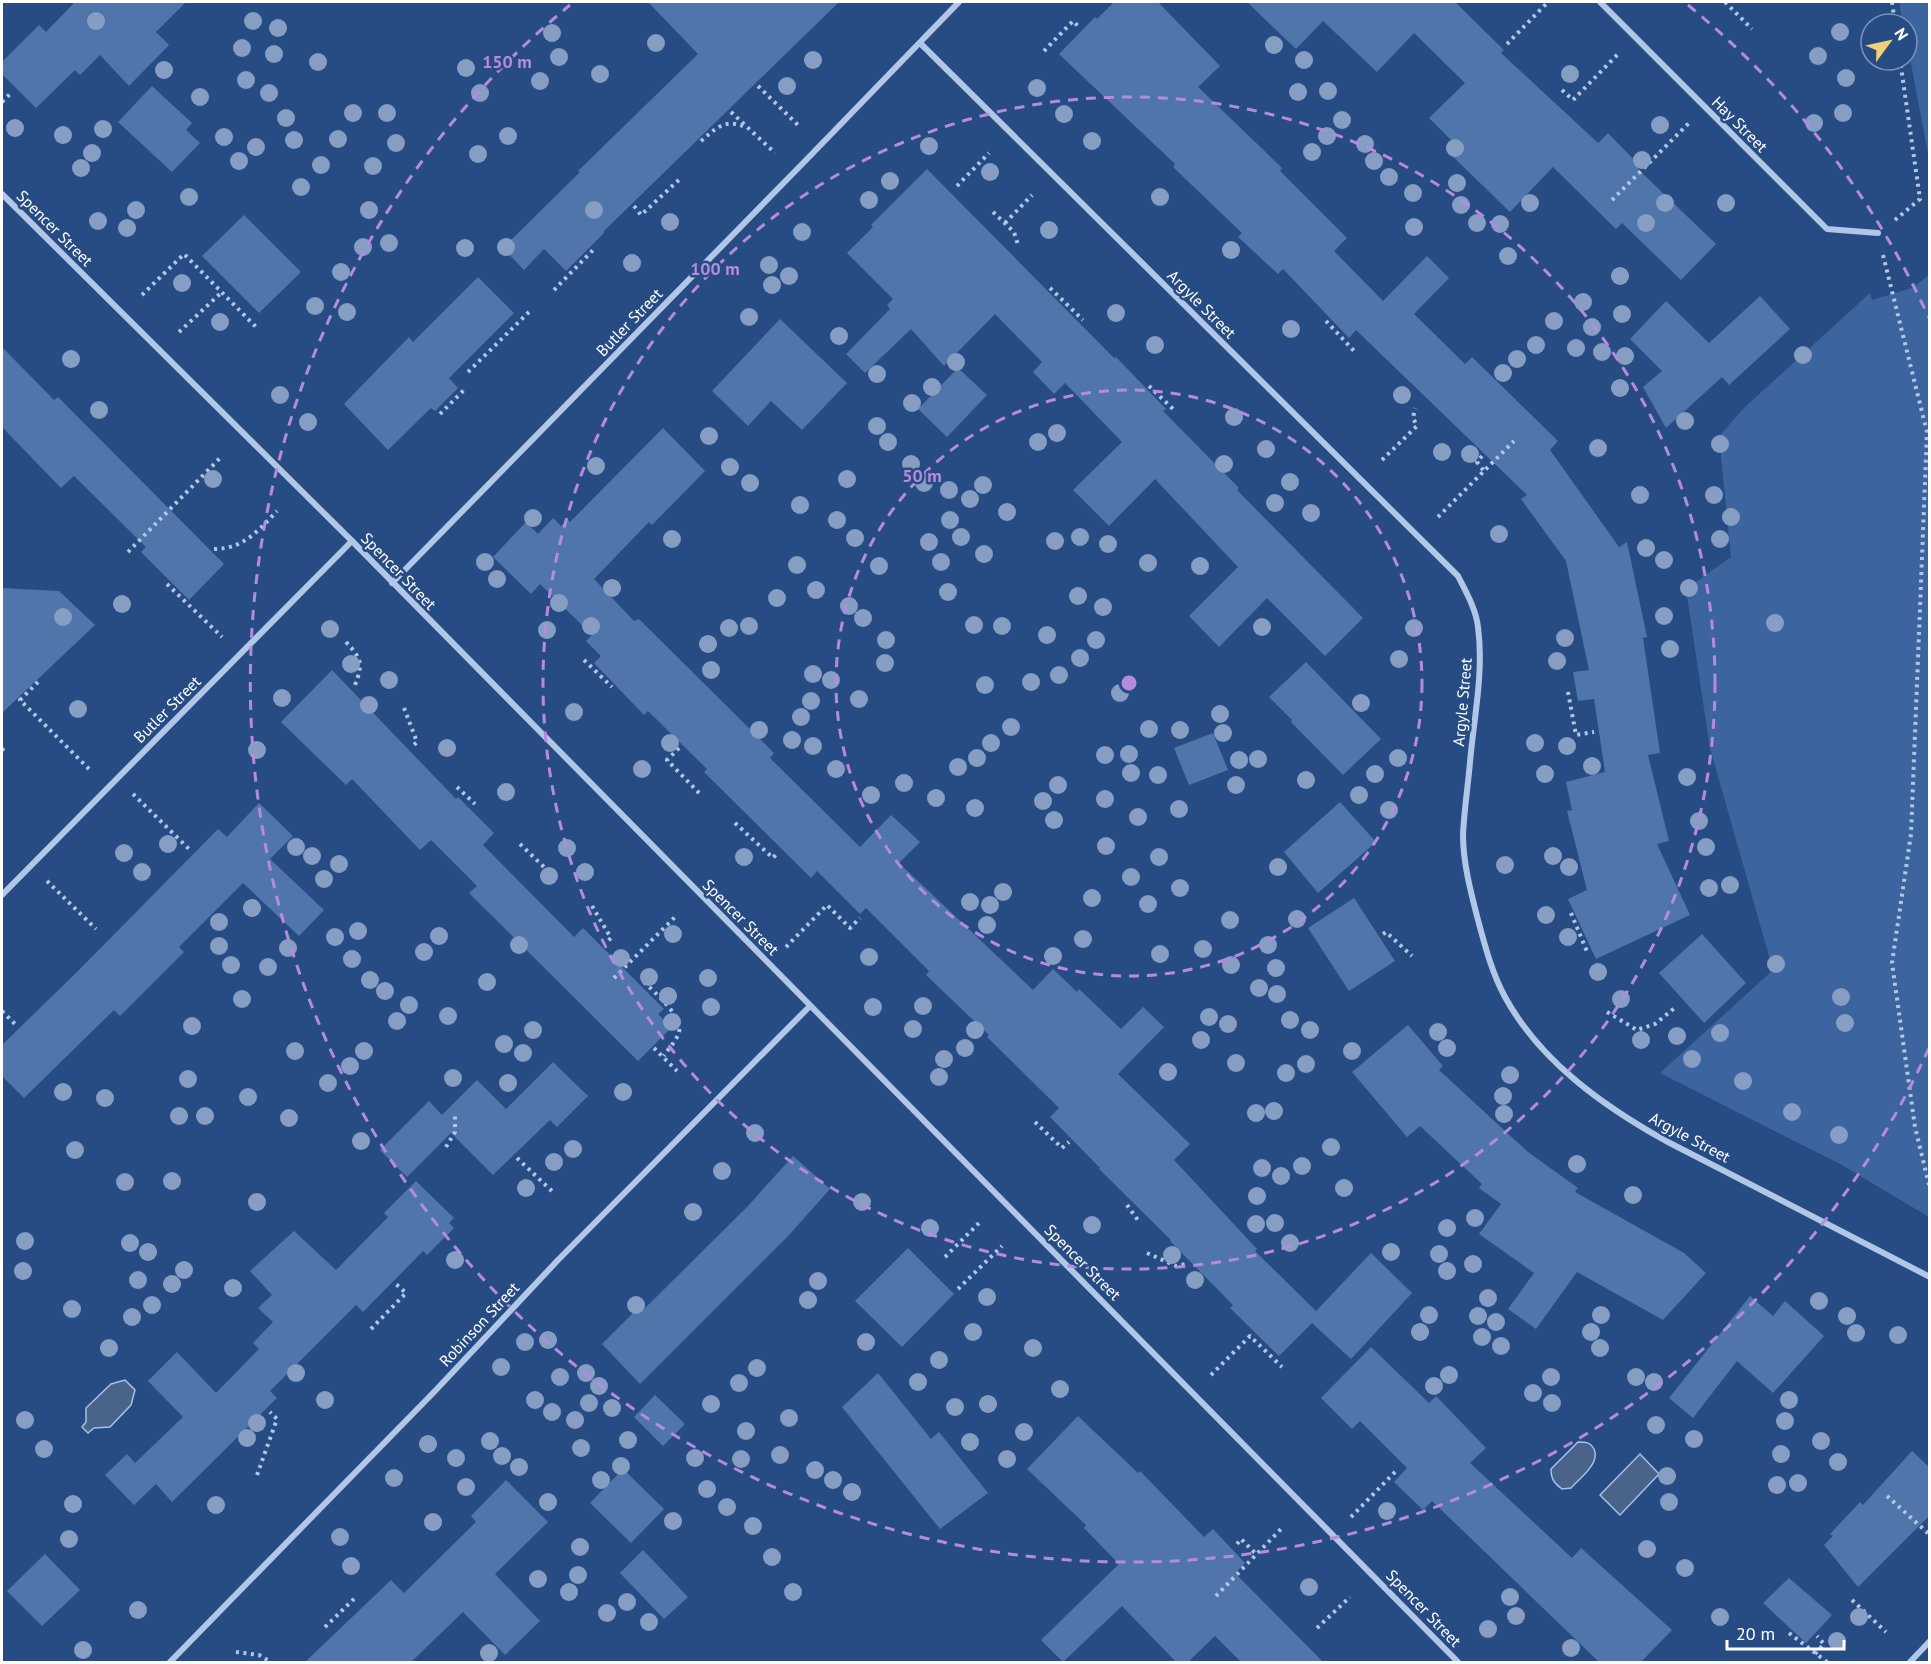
<svg xmlns="http://www.w3.org/2000/svg" width="1931" height="1664" font-family="'PT Sans',sans-serif">
<style>
.green{fill:#3c65a0}
.water{fill:#49638b;stroke:#a5c1e8;stroke-width:1.5}
.building{fill:#5075ab}
.lines{fill:none;stroke-linecap:round;stroke-linejoin:round}
.path{stroke:#b1c7e7;stroke-width:4;stroke-dasharray:3 4.5;stroke-linecap:butt}
.street{stroke:#b1c7e7;stroke-width:6}
.tree{fill:#869ec3}
.ring{fill:none;stroke:#b68bdc;stroke-width:3;stroke-dasharray:10 8}
.labels{text-anchor:middle;stroke-width:5;stroke-linejoin:round;paint-order:stroke}
.street-label{font-size:16px;fill:#fff;stroke:#274c84}
.centre{fill:#b68bdc;stroke:#274c84;stroke-width:3}
.ring-label{font-size:18px;text-anchor:middle;font-weight:bold;fill:#b68bdc;stroke:#274c84;stroke-width:5;stroke-linejoin:round;paint-order:stroke}
</style>
<rect width="100%" height="100%" fill="#274c84"/>
<g class="green">
<polygon points="1899,2 1929,2 1929,159 1907,42 1907,24 1903,24"/>
<polygon points="1929,275 1929,1217 1842,1165 1660,1073 1773,970 1710,748 1686,589 1731,557 1719,436 1745,407 1870,293 1872,300 1912,288"/>
</g>
<g class="water">
<polygon points="125,1380 135,1390 131,1405 110,1427 94,1428 88,1433 82,1427 86,1422 86,1408 111,1384"/>
<path d="M1578,1442c8,0 12,0 16,7 7,14 -15,30 -23,39l-9,1c-8,-6 -11,-10 -11,-20z"/>
<polygon points="1640,1454 1659,1474 1620,1515 1600,1495"/>
</g>
<g class="building">
<polygon points="75,2 186,2 156,32 169,45 129,86 100,55 80,75 75,70 36,108 2,74 2,62 39,25 46,32"/>
<polygon points="648,2 839,2 603,232 604,233 566,271 544,249 524,270 503,248 580,172 578,171 698,54"/>
<polygon points="1114,2 1158,2 1220,66 1198,87 1282,168 1280,171 1347,238 1334,251 1383,301 1427,256 1449,278 1414,314 1465,364 1472,357 1558,441 1550,450 1619,547 1627,542 1647,637 1643,638 1660,753 1648,755 1669,841 1657,844 1690,915 1596,959 1568,899 1587,890 1567,811 1572,810 1566,782 1605,772 1594,699 1578,701 1573,672 1589,670 1566,561 1521,499 1527,495 1356,330 1349,338 1283,269 1278,274 1238,237 1242,233 1173,167 1175,164 1059,54 1095,17 1097,19"/>
<polygon points="1247,2 1455,2 1504,50 1501,53 1598,143 1608,133 1640,166 1638,169 1716,244 1681,280 1622,223 1616,229 1553,167 1510,212 1446,150 1453,142 1429,118 1465,83 1414,33 1377,72 1323,21 1296,49"/>
<polygon points="152,86 192,123 186,130 200,143 172,172 118,122"/>
<polygon points="927,169 1114,358 1116,357 1166,409 1163,411 1239,488 1237,490 1363,618 1325,656 1267,598 1219,647 1189,616 1238,567 1155,479 1109,526 1073,490 1122,442 1065,383 1054,394 1033,372 1042,362 995,314 944,366 911,329 865,373 846,354 890,309 887,305 893,299 847,253 873,227 871,225"/>
<polygon points="244,215 301,272 259,313 202,256"/>
<polygon points="478,277 514,313 449,378 458,388 435,411 431,408 388,450 344,404 409,337 413,342"/>
<polygon points="1760,296 1790,329 1729,385 1722,377 1666,428 1643,387 1662,371 1630,339 1666,301 1709,343"/>
<polygon points="780,319 847,383 802,430 771,401 748,426 712,391"/>
<polygon points="2,347 54,400 58,397 224,564 189,600 141,552 146,547 74,476 61,488 2,427"/>
<polygon points="958,368 987,395 947,437 918,409"/>
<polygon points="663,428 705,471 652,525 649,522 594,579 634,621 639,619 774,753 770,758 860,847 891,815 920,842 899,863 1033,990 1053,969 1077,992 1079,989 1121,1029 1143,1007 1164,1027 1118,1074 1190,1144 1174,1160 1257,1249 1255,1251 1316,1311 1371,1253 1412,1293 1351,1359 1312,1323 1279,1356 1230,1308 1233,1305 1170,1241 1171,1240 1099,1169 1100,1168 1050,1117 1059,1108 987,1037 989,1035 926,975 929,971 866,908 860,914 817,871 811,878 704,772 707,769 648,711 644,715 594,663 601,656 586,641 592,635 540,584 531,594 493,557 526,522 538,534 553,518 561,526 568,520 570,522"/>
<polygon points="2,588 59,591 95,625 2,713"/>
<polygon points="1306,662 1381,739 1343,775 1291,722 1292,720 1269,697"/>
<polygon points="332,670 456,799 458,797 494,833 483,845 574,937 583,928 664,1009 658,1014 671,1028 638,1061 469,893 477,886 431,840 420,850 352,779 346,785 281,722"/>
<polygon points="1213,733 1228,770 1189,785 1174,748"/>
<polygon points="1340,802 1376,842 1318,893 1284,852"/>
<polygon points="259,803 293,836 270,859 324,910 299,936 243,883 179,947 184,952 120,1016 114,1010 24,1098 2,1076 2,1045 79,970 218,829 227,837"/>
<polygon points="1354,898 1395,961 1349,991 1308,928"/>
<polygon points="1702,934 1746,983 1704,1023 1659,973"/>
<polygon points="1408,1025 1443,1066 1439,1070 1528,1152 1578,1188 1575,1192 1684,1253 1706,1273 1663,1320 1577,1272 1536,1329 1508,1309 1534,1273 1479,1234 1501,1204 1479,1188 1482,1184 1420,1126 1407,1137 1352,1072"/>
<polygon points="553,1062 588,1096 557,1127 550,1120 493,1175 451,1133 407,1177 380,1150 429,1101 442,1115 477,1080 506,1109"/>
<polygon points="793,1156 830,1189 789,1235 640,1384 602,1344 637,1309 640,1313 747,1207"/>
<polygon points="416,1181 454,1218 449,1223 454,1228 427,1255 423,1251 363,1312 356,1305 270,1391 277,1398 172,1502 156,1484 134,1505 105,1475 127,1454 135,1463 183,1417 148,1381 177,1352 216,1393 259,1349 253,1343 273,1322 258,1308 272,1295 250,1271 294,1231 336,1270 388,1217 384,1213"/>
<polygon points="908,1248 954,1294 902,1347 855,1301"/>
<polygon points="1750,1296 1773,1316 1785,1301 1824,1336 1773,1393 1737,1361 1693,1418 1669,1398"/>
<polygon points="1371,1347 1429,1403 1436,1396 1486,1448 1470,1463 1572,1558 1581,1548 1672,1630 1641,1662 1599,1662 1432,1501 1423,1510 1394,1482 1407,1468 1360,1421 1352,1429 1321,1398"/>
<polygon points="878,1373 931,1439 939,1432 988,1493 940,1529 842,1407"/>
<polygon points="655,1395 685,1424 663,1446 634,1417"/>
<polygon points="1078,1416 1138,1473 1140,1471 1204,1537 1213,1529 1245,1563 1235,1573 1323,1662 1241,1662 1215,1636 1188,1662 1176,1662 1122,1606 1063,1662 1041,1640 1119,1564 1084,1528 1086,1525 1027,1469"/>
<polygon points="1912,1451 1929,1467 1929,1516 1858,1587 1824,1545 1833,1536 1830,1534 1860,1502 1863,1505"/>
<polygon points="623,1469 664,1509 631,1543 590,1503"/>
<polygon points="506,1480 548,1522 495,1574 540,1621 505,1655 463,1612 411,1662 305,1662 391,1580 404,1593 476,1522 471,1516"/>
<polygon points="643,1550 688,1597 664,1619 620,1573"/>
<polygon points="45,1554 80,1590 42,1626 7,1591"/>
<polygon points="1789,1578 1832,1615 1806,1643 1763,1603"/>
</g>
<g class="lines">
<g class="path">
<polyline points="1725,2 1752,29"/>
<polyline points="1892,2 1895,24"/>
<polyline points="1507,44 1548,2"/>
<polyline points="1044,51 1073,21 1080,28"/>
<polyline points="758,86 800,127"/>
<polyline points="1562,90 1573,100 1618,54"/>
<polyline points="2,102 12,92"/>
<polyline points="731,112 775,153"/>
<path d="M701,141c14,-12 23,-22 42,-15"/>
<polyline points="957,186 989,153"/>
<polyline points="1612,200 1690,122"/>
<polyline points="634,206 641,215 682,177"/>
<polyline points="993,212 1014,232 1018,245"/>
<polyline points="1895,220 1920,199 1900,60"/>
<polyline points="1005,223 1032,195"/>
<polyline points="1883,255 1927,432 1911,834 1892,963 1915,1127 1930,1189"/>
<polyline points="1050,288 1083,320"/>
<polyline points="554,290 594,249"/>
<polyline points="142,295 184,254 258,329"/>
<polyline points="1326,321 1355,352"/>
<polyline points="179,332 222,292"/>
<polyline points="468,372 530,311"/>
<polyline points="1149,386 1173,409"/>
<polyline points="440,414 464,390"/>
<polyline points="1482,456 1477,462 1484,471"/>
<polyline points="1382,460 1417,426 1413,418 1415,408"/>
<polyline points="1438,517 1514,441"/>
<path d="M214,549c29,0 44,-18 63,-38"/>
<polyline points="128,552 222,456"/>
<polyline points="167,584 222,637"/>
<path d="M346,642c16,17 17,22 9,43"/>
<polyline points="584,660 612,687"/>
<polyline points="38,682 20,700 90,770"/>
<polyline points="1568,692 1576,735 1594,732"/>
<polyline points="404,708 417,742 414,745"/>
<polyline points="679,748 667,760 702,796"/>
<polyline points="2,750 4,748"/>
<polyline points="457,787 475,804"/>
<polyline points="133,794 190,850"/>
<polyline points="735,823 773,858 778,852"/>
<polyline points="520,844 545,868"/>
<polyline points="47,881 96,929"/>
<polyline points="592,906 611,938 606,943"/>
<polyline points="1571,913 1588,954"/>
<polyline points="1383,934 1386,932 1412,956"/>
<polyline points="786,947 827,905 850,928 860,918"/>
<polyline points="614,978 676,916"/>
<path d="M644,982c11,11 39,34 35,50 -2,8 -11,17 -15,24"/>
<polyline points="2,1011 16,1025"/>
<polyline points="1607,1012 1637,1030 1655,1024 1677,1006"/>
<polyline points="654,1048 677,1071"/>
<polyline points="1035,1122 1062,1148 1069,1142"/>
<polyline points="446,1147 455,1132 455,1115"/>
<polyline points="517,1158 555,1194"/>
<polyline points="1127,1205 1140,1223"/>
<polyline points="1147,1253 1176,1266 1186,1264"/>
<polyline points="945,1257 979,1223"/>
<polyline points="958,1289 1002,1246"/>
<polyline points="371,1329 406,1293 396,1284"/>
<polyline points="1211,1375 1250,1336 1282,1367"/>
<polyline points="257,1475 277,1419 270,1412"/>
<polyline points="1887,1496 1930,1535"/>
<polyline points="1351,1517 1396,1471"/>
<polyline points="1929,1523 1930,1524"/>
<polyline points="1237,1544 1241,1539 1256,1554"/>
<polyline points="1216,1596 1282,1528"/>
<polyline points="1852,1600 1886,1632"/>
<polyline points="325,1627 357,1596"/>
<polyline points="1317,1628 1350,1597"/>
<polyline points="1789,1633 1827,1662"/>
<polyline points="236,1652 259,1655 271,1662"/>
<polyline points="1815,1654 1824,1644 1817,1636"/>
</g>
<g class="street">
<polyline points="1600,2 1827,229 1878,233"/>
<path d="M920,43l538,533c8,16 18,33 20,51 6,45 -4,90 -8,135 -2,24 -6,49 -7,73 0,28 8,58 15,85 7,26 14,53 27,77 35,64 98,109 161,144l264,136"/>
<polyline points="2,194 352,541 1458,1662"/>
<polyline points="392,583 809,157 959,2"/>
<polyline points="2,895 352,541"/>
<polyline points="170,1662 435,1391 558,1260 810,1006"/>
<polyline points="1910,1662 1930,1641"/>
</g>
</g>
<g class="tree">
<circle cx="96" cy="21" r="9"/>
<circle cx="253" cy="21" r="9"/>
<circle cx="278" cy="28" r="9"/>
<circle cx="1840" cy="32" r="9"/>
<circle cx="552" cy="33" r="9"/>
<circle cx="656" cy="43" r="9"/>
<circle cx="1274" cy="45" r="9"/>
<circle cx="242" cy="48" r="9"/>
<circle cx="274" cy="54" r="9"/>
<circle cx="1818" cy="56" r="9"/>
<circle cx="559" cy="57" r="9"/>
<circle cx="813" cy="60" r="9"/>
<circle cx="1304" cy="60" r="9"/>
<circle cx="318" cy="62" r="9"/>
<circle cx="466" cy="68" r="9"/>
<circle cx="164" cy="70" r="9"/>
<circle cx="600" cy="74" r="9"/>
<circle cx="1570" cy="74" r="9"/>
<circle cx="1846" cy="78" r="9"/>
<circle cx="246" cy="80" r="9"/>
<circle cx="540" cy="81" r="9"/>
<circle cx="787" cy="86" r="9"/>
<circle cx="1037" cy="88" r="9"/>
<circle cx="1328" cy="91" r="9"/>
<circle cx="1298" cy="92" r="9"/>
<circle cx="269" cy="93" r="9"/>
<circle cx="480" cy="93" r="9"/>
<circle cx="200" cy="97" r="9"/>
<circle cx="353" cy="113" r="9"/>
<circle cx="387" cy="113" r="9"/>
<circle cx="1843" cy="113" r="9"/>
<circle cx="1064" cy="114" r="9"/>
<circle cx="286" cy="118" r="9"/>
<circle cx="1342" cy="120" r="9"/>
<circle cx="1814" cy="123" r="9"/>
<circle cx="1660" cy="125" r="9"/>
<circle cx="15" cy="128" r="9"/>
<circle cx="103" cy="129" r="9"/>
<circle cx="63" cy="135" r="9"/>
<circle cx="508" cy="136" r="9"/>
<circle cx="1327" cy="136" r="9"/>
<circle cx="224" cy="137" r="9"/>
<circle cx="338" cy="139" r="9"/>
<circle cx="294" cy="140" r="9"/>
<circle cx="1092" cy="141" r="9"/>
<circle cx="396" cy="143" r="9"/>
<circle cx="1365" cy="144" r="9"/>
<circle cx="929" cy="146" r="9"/>
<circle cx="256" cy="147" r="9"/>
<circle cx="1455" cy="148" r="9"/>
<circle cx="1312" cy="152" r="9"/>
<circle cx="92" cy="153" r="9"/>
<circle cx="478" cy="154" r="9"/>
<circle cx="1642" cy="160" r="9"/>
<circle cx="239" cy="161" r="9"/>
<circle cx="1374" cy="161" r="9"/>
<circle cx="321" cy="165" r="9"/>
<circle cx="373" cy="166" r="9"/>
<circle cx="81" cy="168" r="9"/>
<circle cx="990" cy="172" r="9"/>
<circle cx="1389" cy="177" r="9"/>
<circle cx="890" cy="181" r="9"/>
<circle cx="1457" cy="183" r="9"/>
<circle cx="301" cy="187" r="9"/>
<circle cx="1413" cy="193" r="9"/>
<circle cx="189" cy="197" r="9"/>
<circle cx="1160" cy="197" r="9"/>
<circle cx="869" cy="200" r="9"/>
<circle cx="1530" cy="203" r="9"/>
<circle cx="1665" cy="203" r="9"/>
<circle cx="1726" cy="203" r="9"/>
<circle cx="1461" cy="205" r="9"/>
<circle cx="136" cy="210" r="9"/>
<circle cx="369" cy="210" r="9"/>
<circle cx="594" cy="210" r="9"/>
<circle cx="98" cy="221" r="9"/>
<circle cx="670" cy="222" r="9"/>
<circle cx="1477" cy="223" r="9"/>
<circle cx="1646" cy="223" r="9"/>
<circle cx="1500" cy="224" r="9"/>
<circle cx="1414" cy="227" r="9"/>
<circle cx="127" cy="228" r="9"/>
<circle cx="1049" cy="230" r="9"/>
<circle cx="802" cy="232" r="9"/>
<circle cx="389" cy="243" r="9"/>
<circle cx="363" cy="247" r="9"/>
<circle cx="506" cy="247" r="9"/>
<circle cx="465" cy="248" r="9"/>
<circle cx="1231" cy="250" r="9"/>
<circle cx="1508" cy="256" r="9"/>
<circle cx="632" cy="263" r="9"/>
<circle cx="769" cy="265" r="9"/>
<circle cx="341" cy="272" r="9"/>
<circle cx="789" cy="276" r="9"/>
<circle cx="1620" cy="276" r="9"/>
<circle cx="182" cy="283" r="9"/>
<circle cx="772" cy="285" r="9"/>
<circle cx="1583" cy="302" r="9"/>
<circle cx="315" cy="306" r="9"/>
<circle cx="347" cy="312" r="9"/>
<circle cx="1116" cy="313" r="9"/>
<circle cx="1622" cy="314" r="9"/>
<circle cx="749" cy="317" r="9"/>
<circle cx="1554" cy="321" r="9"/>
<circle cx="220" cy="322" r="9"/>
<circle cx="1592" cy="327" r="9"/>
<circle cx="1291" cy="329" r="9"/>
<circle cx="839" cy="336" r="9"/>
<circle cx="1155" cy="345" r="9"/>
<circle cx="1536" cy="345" r="9"/>
<circle cx="1576" cy="348" r="9"/>
<circle cx="1602" cy="352" r="9"/>
<circle cx="1803" cy="355" r="9"/>
<circle cx="1625" cy="356" r="9"/>
<circle cx="71" cy="359" r="9"/>
<circle cx="1517" cy="359" r="9"/>
<circle cx="956" cy="362" r="9"/>
<circle cx="1503" cy="373" r="9"/>
<circle cx="877" cy="374" r="9"/>
<circle cx="932" cy="387" r="9"/>
<circle cx="1620" cy="388" r="9"/>
<circle cx="280" cy="395" r="9"/>
<circle cx="1402" cy="395" r="9"/>
<circle cx="912" cy="403" r="9"/>
<circle cx="99" cy="410" r="9"/>
<circle cx="1234" cy="417" r="9"/>
<circle cx="1685" cy="421" r="9"/>
<circle cx="308" cy="422" r="9"/>
<circle cx="877" cy="426" r="9"/>
<circle cx="1057" cy="433" r="9"/>
<circle cx="709" cy="436" r="9"/>
<circle cx="888" cy="442" r="9"/>
<circle cx="1038" cy="442" r="9"/>
<circle cx="1720" cy="444" r="9"/>
<circle cx="1598" cy="448" r="9"/>
<circle cx="1266" cy="449" r="9"/>
<circle cx="1442" cy="452" r="9"/>
<circle cx="1470" cy="454" r="9"/>
<circle cx="911" cy="464" r="9"/>
<circle cx="1224" cy="464" r="9"/>
<circle cx="596" cy="466" r="9"/>
<circle cx="730" cy="467" r="9"/>
<circle cx="213" cy="479" r="9"/>
<circle cx="847" cy="479" r="9"/>
<circle cx="1290" cy="482" r="9"/>
<circle cx="750" cy="483" r="9"/>
<circle cx="924" cy="483" r="9"/>
<circle cx="983" cy="485" r="9"/>
<circle cx="949" cy="490" r="9"/>
<circle cx="1640" cy="495" r="9"/>
<circle cx="1714" cy="495" r="9"/>
<circle cx="970" cy="499" r="9"/>
<circle cx="1275" cy="503" r="9"/>
<circle cx="800" cy="505" r="9"/>
<circle cx="1007" cy="512" r="9"/>
<circle cx="1311" cy="513" r="9"/>
<circle cx="1731" cy="517" r="9"/>
<circle cx="533" cy="518" r="9"/>
<circle cx="837" cy="520" r="9"/>
<circle cx="950" cy="520" r="9"/>
<circle cx="1499" cy="534" r="9"/>
<circle cx="961" cy="537" r="9"/>
<circle cx="1080" cy="537" r="9"/>
<circle cx="855" cy="538" r="9"/>
<circle cx="672" cy="539" r="9"/>
<circle cx="1720" cy="539" r="9"/>
<circle cx="1055" cy="541" r="9"/>
<circle cx="929" cy="542" r="9"/>
<circle cx="1108" cy="544" r="9"/>
<circle cx="1646" cy="548" r="9"/>
<circle cx="984" cy="554" r="9"/>
<circle cx="1664" cy="560" r="9"/>
<circle cx="485" cy="562" r="9"/>
<circle cx="941" cy="562" r="9"/>
<circle cx="1148" cy="563" r="9"/>
<circle cx="797" cy="565" r="9"/>
<circle cx="879" cy="566" r="9"/>
<circle cx="1200" cy="566" r="9"/>
<circle cx="497" cy="579" r="9"/>
<circle cx="612" cy="588" r="9"/>
<circle cx="1689" cy="588" r="9"/>
<circle cx="816" cy="590" r="9"/>
<circle cx="948" cy="592" r="9"/>
<circle cx="1078" cy="596" r="9"/>
<circle cx="777" cy="598" r="9"/>
<circle cx="559" cy="603" r="9"/>
<circle cx="122" cy="604" r="9"/>
<circle cx="849" cy="606" r="9"/>
<circle cx="1103" cy="607" r="9"/>
<circle cx="1664" cy="616" r="9"/>
<circle cx="63" cy="617" r="9"/>
<circle cx="863" cy="618" r="9"/>
<circle cx="1775" cy="623" r="9"/>
<circle cx="974" cy="625" r="9"/>
<circle cx="591" cy="626" r="9"/>
<circle cx="749" cy="626" r="9"/>
<circle cx="1002" cy="626" r="9"/>
<circle cx="1262" cy="627" r="9"/>
<circle cx="729" cy="628" r="9"/>
<circle cx="1414" cy="628" r="9"/>
<circle cx="330" cy="629" r="9"/>
<circle cx="547" cy="630" r="9"/>
<circle cx="1047" cy="635" r="9"/>
<circle cx="1565" cy="638" r="9"/>
<circle cx="886" cy="640" r="9"/>
<circle cx="1096" cy="640" r="9"/>
<circle cx="708" cy="644" r="9"/>
<circle cx="1670" cy="649" r="9"/>
<circle cx="1080" cy="658" r="9"/>
<circle cx="1399" cy="659" r="9"/>
<circle cx="1557" cy="661" r="9"/>
<circle cx="885" cy="663" r="9"/>
<circle cx="351" cy="664" r="9"/>
<circle cx="711" cy="670" r="9"/>
<circle cx="813" cy="674" r="9"/>
<circle cx="1059" cy="675" r="9"/>
<circle cx="389" cy="680" r="9"/>
<circle cx="831" cy="680" r="9"/>
<circle cx="1031" cy="682" r="9"/>
<circle cx="985" cy="685" r="9"/>
<circle cx="1120" cy="693" r="9"/>
<circle cx="282" cy="698" r="9"/>
<circle cx="859" cy="699" r="9"/>
<circle cx="811" cy="701" r="9"/>
<circle cx="1361" cy="703" r="9"/>
<circle cx="369" cy="705" r="9"/>
<circle cx="78" cy="709" r="9"/>
<circle cx="574" cy="712" r="9"/>
<circle cx="1220" cy="714" r="9"/>
<circle cx="801" cy="717" r="9"/>
<circle cx="1011" cy="727" r="9"/>
<circle cx="1149" cy="729" r="9"/>
<circle cx="759" cy="730" r="9"/>
<circle cx="1180" cy="730" r="9"/>
<circle cx="1223" cy="733" r="9"/>
<circle cx="792" cy="740" r="9"/>
<circle cx="670" cy="743" r="9"/>
<circle cx="991" cy="743" r="9"/>
<circle cx="1535" cy="743" r="9"/>
<circle cx="813" cy="746" r="9"/>
<circle cx="1567" cy="746" r="9"/>
<circle cx="447" cy="748" r="9"/>
<circle cx="257" cy="750" r="9"/>
<circle cx="1129" cy="754" r="9"/>
<circle cx="1105" cy="755" r="9"/>
<circle cx="977" cy="758" r="9"/>
<circle cx="1398" cy="758" r="9"/>
<circle cx="1258" cy="759" r="9"/>
<circle cx="1239" cy="760" r="9"/>
<circle cx="1592" cy="766" r="9"/>
<circle cx="958" cy="767" r="9"/>
<circle cx="642" cy="769" r="9"/>
<circle cx="836" cy="769" r="9"/>
<circle cx="1131" cy="773" r="9"/>
<circle cx="1375" cy="774" r="9"/>
<circle cx="1545" cy="774" r="9"/>
<circle cx="1158" cy="775" r="9"/>
<circle cx="1687" cy="777" r="9"/>
<circle cx="1306" cy="780" r="9"/>
<circle cx="904" cy="783" r="9"/>
<circle cx="1058" cy="785" r="9"/>
<circle cx="1236" cy="785" r="9"/>
<circle cx="506" cy="792" r="9"/>
<circle cx="871" cy="795" r="9"/>
<circle cx="1359" cy="795" r="9"/>
<circle cx="936" cy="798" r="9"/>
<circle cx="1105" cy="799" r="9"/>
<circle cx="1043" cy="801" r="9"/>
<circle cx="975" cy="808" r="9"/>
<circle cx="1179" cy="809" r="9"/>
<circle cx="1389" cy="810" r="9"/>
<circle cx="1138" cy="817" r="9"/>
<circle cx="1054" cy="820" r="9"/>
<circle cx="1699" cy="821" r="9"/>
<circle cx="168" cy="844" r="9"/>
<circle cx="1106" cy="846" r="9"/>
<circle cx="296" cy="847" r="9"/>
<circle cx="1706" cy="847" r="9"/>
<circle cx="567" cy="848" r="9"/>
<circle cx="124" cy="853" r="9"/>
<circle cx="312" cy="856" r="9"/>
<circle cx="1553" cy="856" r="9"/>
<circle cx="744" cy="857" r="9"/>
<circle cx="1159" cy="857" r="9"/>
<circle cx="339" cy="864" r="9"/>
<circle cx="1505" cy="865" r="9"/>
<circle cx="1278" cy="867" r="9"/>
<circle cx="1569" cy="867" r="9"/>
<circle cx="142" cy="872" r="9"/>
<circle cx="585" cy="872" r="9"/>
<circle cx="549" cy="876" r="9"/>
<circle cx="1131" cy="877" r="9"/>
<circle cx="324" cy="879" r="9"/>
<circle cx="1730" cy="885" r="9"/>
<circle cx="1180" cy="888" r="9"/>
<circle cx="1709" cy="888" r="9"/>
<circle cx="1003" cy="892" r="9"/>
<circle cx="1092" cy="898" r="9"/>
<circle cx="970" cy="902" r="9"/>
<circle cx="1148" cy="904" r="9"/>
<circle cx="990" cy="905" r="9"/>
<circle cx="252" cy="908" r="9"/>
<circle cx="1546" cy="915" r="9"/>
<circle cx="1297" cy="919" r="9"/>
<circle cx="1230" cy="920" r="9"/>
<circle cx="219" cy="922" r="9"/>
<circle cx="987" cy="925" r="9"/>
<circle cx="358" cy="931" r="9"/>
<circle cx="673" cy="934" r="9"/>
<circle cx="439" cy="936" r="9"/>
<circle cx="335" cy="937" r="9"/>
<circle cx="1568" cy="937" r="9"/>
<circle cx="1083" cy="939" r="9"/>
<circle cx="519" cy="945" r="9"/>
<circle cx="1268" cy="945" r="9"/>
<circle cx="219" cy="946" r="9"/>
<circle cx="288" cy="948" r="9"/>
<circle cx="1203" cy="949" r="9"/>
<circle cx="424" cy="952" r="9"/>
<circle cx="1160" cy="954" r="9"/>
<circle cx="1053" cy="956" r="9"/>
<circle cx="869" cy="957" r="9"/>
<circle cx="621" cy="958" r="9"/>
<circle cx="352" cy="959" r="9"/>
<circle cx="1776" cy="964" r="9"/>
<circle cx="231" cy="965" r="9"/>
<circle cx="1231" cy="965" r="9"/>
<circle cx="268" cy="967" r="9"/>
<circle cx="1276" cy="968" r="9"/>
<circle cx="1598" cy="972" r="9"/>
<circle cx="649" cy="977" r="9"/>
<circle cx="708" cy="978" r="9"/>
<circle cx="370" cy="980" r="9"/>
<circle cx="487" cy="982" r="9"/>
<circle cx="1259" cy="988" r="9"/>
<circle cx="385" cy="991" r="9"/>
<circle cx="1277" cy="994" r="9"/>
<circle cx="668" cy="996" r="9"/>
<circle cx="1841" cy="997" r="9"/>
<circle cx="242" cy="999" r="9"/>
<circle cx="1621" cy="999" r="9"/>
<circle cx="409" cy="1005" r="9"/>
<circle cx="923" cy="1006" r="9"/>
<circle cx="711" cy="1007" r="9"/>
<circle cx="873" cy="1007" r="9"/>
<circle cx="448" cy="1016" r="9"/>
<circle cx="1209" cy="1017" r="9"/>
<circle cx="1290" cy="1020" r="9"/>
<circle cx="397" cy="1021" r="9"/>
<circle cx="672" cy="1022" r="9"/>
<circle cx="1845" cy="1023" r="9"/>
<circle cx="1228" cy="1024" r="9"/>
<circle cx="192" cy="1026" r="9"/>
<circle cx="913" cy="1029" r="9"/>
<circle cx="533" cy="1030" r="9"/>
<circle cx="975" cy="1030" r="9"/>
<circle cx="1310" cy="1030" r="9"/>
<circle cx="1438" cy="1032" r="9"/>
<circle cx="1720" cy="1033" r="9"/>
<circle cx="1677" cy="1036" r="9"/>
<circle cx="1201" cy="1040" r="9"/>
<circle cx="1641" cy="1040" r="9"/>
<circle cx="504" cy="1044" r="9"/>
<circle cx="965" cy="1048" r="9"/>
<circle cx="1447" cy="1048" r="9"/>
<circle cx="295" cy="1051" r="9"/>
<circle cx="364" cy="1051" r="9"/>
<circle cx="1352" cy="1051" r="9"/>
<circle cx="523" cy="1053" r="9"/>
<circle cx="944" cy="1059" r="9"/>
<circle cx="1692" cy="1059" r="9"/>
<circle cx="1236" cy="1063" r="9"/>
<circle cx="1306" cy="1064" r="9"/>
<circle cx="350" cy="1066" r="9"/>
<circle cx="1168" cy="1072" r="9"/>
<circle cx="1286" cy="1073" r="9"/>
<circle cx="1510" cy="1075" r="9"/>
<circle cx="939" cy="1077" r="9"/>
<circle cx="453" cy="1078" r="9"/>
<circle cx="188" cy="1079" r="9"/>
<circle cx="1743" cy="1081" r="9"/>
<circle cx="328" cy="1083" r="9"/>
<circle cx="508" cy="1083" r="9"/>
<circle cx="63" cy="1092" r="9"/>
<circle cx="623" cy="1092" r="9"/>
<circle cx="1503" cy="1096" r="9"/>
<circle cx="248" cy="1097" r="9"/>
<circle cx="105" cy="1098" r="9"/>
<circle cx="1274" cy="1111" r="9"/>
<circle cx="1792" cy="1112" r="9"/>
<circle cx="1256" cy="1113" r="9"/>
<circle cx="1504" cy="1114" r="9"/>
<circle cx="179" cy="1116" r="9"/>
<circle cx="205" cy="1116" r="9"/>
<circle cx="289" cy="1118" r="9"/>
<circle cx="755" cy="1133" r="9"/>
<circle cx="1839" cy="1135" r="9"/>
<circle cx="361" cy="1141" r="9"/>
<circle cx="1331" cy="1147" r="9"/>
<circle cx="573" cy="1149" r="9"/>
<circle cx="75" cy="1150" r="9"/>
<circle cx="554" cy="1162" r="9"/>
<circle cx="1577" cy="1164" r="9"/>
<circle cx="1302" cy="1166" r="9"/>
<circle cx="1262" cy="1168" r="9"/>
<circle cx="722" cy="1171" r="9"/>
<circle cx="1281" cy="1176" r="9"/>
<circle cx="172" cy="1181" r="9"/>
<circle cx="125" cy="1182" r="9"/>
<circle cx="526" cy="1188" r="9"/>
<circle cx="1344" cy="1188" r="9"/>
<circle cx="1633" cy="1195" r="9"/>
<circle cx="1257" cy="1196" r="9"/>
<circle cx="257" cy="1202" r="9"/>
<circle cx="862" cy="1202" r="9"/>
<circle cx="693" cy="1212" r="9"/>
<circle cx="1475" cy="1218" r="9"/>
<circle cx="1275" cy="1223" r="9"/>
<circle cx="1256" cy="1224" r="9"/>
<circle cx="1092" cy="1225" r="9"/>
<circle cx="930" cy="1228" r="9"/>
<circle cx="1447" cy="1228" r="9"/>
<circle cx="25" cy="1241" r="9"/>
<circle cx="130" cy="1243" r="9"/>
<circle cx="1290" cy="1243" r="9"/>
<circle cx="148" cy="1252" r="9"/>
<circle cx="1391" cy="1252" r="9"/>
<circle cx="1439" cy="1254" r="9"/>
<circle cx="1172" cy="1255" r="9"/>
<circle cx="455" cy="1260" r="9"/>
<circle cx="1473" cy="1264" r="9"/>
<circle cx="184" cy="1270" r="9"/>
<circle cx="23" cy="1271" r="9"/>
<circle cx="1447" cy="1271" r="9"/>
<circle cx="138" cy="1280" r="9"/>
<circle cx="1195" cy="1280" r="9"/>
<circle cx="818" cy="1281" r="9"/>
<circle cx="172" cy="1284" r="9"/>
<circle cx="233" cy="1288" r="9"/>
<circle cx="987" cy="1297" r="9"/>
<circle cx="1488" cy="1298" r="9"/>
<circle cx="808" cy="1300" r="9"/>
<circle cx="1819" cy="1301" r="9"/>
<circle cx="152" cy="1305" r="9"/>
<circle cx="636" cy="1305" r="9"/>
<circle cx="72" cy="1309" r="9"/>
<circle cx="1429" cy="1315" r="9"/>
<circle cx="1601" cy="1315" r="9"/>
<circle cx="1478" cy="1316" r="9"/>
<circle cx="1847" cy="1316" r="9"/>
<circle cx="132" cy="1317" r="9"/>
<circle cx="1496" cy="1322" r="9"/>
<circle cx="973" cy="1332" r="9"/>
<circle cx="1420" cy="1332" r="9"/>
<circle cx="1591" cy="1332" r="9"/>
<circle cx="1856" cy="1333" r="9"/>
<circle cx="1898" cy="1335" r="9"/>
<circle cx="1482" cy="1337" r="9"/>
<circle cx="548" cy="1340" r="9"/>
<circle cx="525" cy="1342" r="9"/>
<circle cx="866" cy="1342" r="9"/>
<circle cx="1501" cy="1346" r="9"/>
<circle cx="109" cy="1348" r="9"/>
<circle cx="1033" cy="1348" r="9"/>
<circle cx="1600" cy="1348" r="9"/>
<circle cx="939" cy="1360" r="9"/>
<circle cx="501" cy="1367" r="9"/>
<circle cx="757" cy="1368" r="9"/>
<circle cx="296" cy="1373" r="9"/>
<circle cx="586" cy="1373" r="9"/>
<circle cx="1449" cy="1375" r="9"/>
<circle cx="560" cy="1377" r="9"/>
<circle cx="1551" cy="1377" r="9"/>
<circle cx="1636" cy="1377" r="9"/>
<circle cx="918" cy="1382" r="9"/>
<circle cx="1654" cy="1382" r="9"/>
<circle cx="739" cy="1383" r="9"/>
<circle cx="599" cy="1386" r="9"/>
<circle cx="1434" cy="1386" r="9"/>
<circle cx="1060" cy="1389" r="9"/>
<circle cx="1533" cy="1393" r="9"/>
<circle cx="325" cy="1400" r="9"/>
<circle cx="535" cy="1400" r="9"/>
<circle cx="1789" cy="1400" r="9"/>
<circle cx="589" cy="1403" r="9"/>
<circle cx="1552" cy="1403" r="9"/>
<circle cx="711" cy="1404" r="9"/>
<circle cx="988" cy="1404" r="9"/>
<circle cx="955" cy="1407" r="9"/>
<circle cx="612" cy="1408" r="9"/>
<circle cx="552" cy="1412" r="9"/>
<circle cx="789" cy="1418" r="9"/>
<circle cx="25" cy="1420" r="9"/>
<circle cx="575" cy="1420" r="9"/>
<circle cx="1785" cy="1421" r="9"/>
<circle cx="257" cy="1423" r="9"/>
<circle cx="1656" cy="1425" r="9"/>
<circle cx="746" cy="1431" r="9"/>
<circle cx="1024" cy="1432" r="9"/>
<circle cx="247" cy="1438" r="9"/>
<circle cx="1694" cy="1439" r="9"/>
<circle cx="628" cy="1440" r="9"/>
<circle cx="490" cy="1441" r="9"/>
<circle cx="1821" cy="1441" r="9"/>
<circle cx="970" cy="1442" r="9"/>
<circle cx="428" cy="1444" r="9"/>
<circle cx="581" cy="1448" r="9"/>
<circle cx="44" cy="1449" r="9"/>
<circle cx="1781" cy="1454" r="9"/>
<circle cx="780" cy="1455" r="9"/>
<circle cx="502" cy="1456" r="9"/>
<circle cx="456" cy="1458" r="9"/>
<circle cx="695" cy="1458" r="9"/>
<circle cx="741" cy="1459" r="9"/>
<circle cx="1007" cy="1459" r="9"/>
<circle cx="1838" cy="1462" r="9"/>
<circle cx="621" cy="1466" r="9"/>
<circle cx="519" cy="1467" r="9"/>
<circle cx="815" cy="1470" r="9"/>
<circle cx="1667" cy="1476" r="9"/>
<circle cx="394" cy="1478" r="9"/>
<circle cx="601" cy="1480" r="9"/>
<circle cx="833" cy="1480" r="9"/>
<circle cx="1798" cy="1483" r="9"/>
<circle cx="1777" cy="1485" r="9"/>
<circle cx="466" cy="1487" r="9"/>
<circle cx="707" cy="1489" r="9"/>
<circle cx="852" cy="1492" r="9"/>
<circle cx="548" cy="1502" r="9"/>
<circle cx="1669" cy="1502" r="9"/>
<circle cx="73" cy="1504" r="9"/>
<circle cx="216" cy="1505" r="9"/>
<circle cx="727" cy="1507" r="9"/>
<circle cx="1387" cy="1511" r="9"/>
<circle cx="673" cy="1521" r="9"/>
<circle cx="433" cy="1522" r="9"/>
<circle cx="753" cy="1526" r="9"/>
<circle cx="340" cy="1537" r="9"/>
<circle cx="69" cy="1539" r="9"/>
<circle cx="580" cy="1547" r="9"/>
<circle cx="1647" cy="1549" r="9"/>
<circle cx="772" cy="1557" r="9"/>
<circle cx="351" cy="1566" r="9"/>
<circle cx="1685" cy="1568" r="9"/>
<circle cx="578" cy="1575" r="9"/>
<circle cx="538" cy="1579" r="9"/>
<circle cx="1309" cy="1587" r="9"/>
<circle cx="569" cy="1592" r="9"/>
<circle cx="793" cy="1592" r="9"/>
<circle cx="1510" cy="1597" r="9"/>
<circle cx="627" cy="1602" r="9"/>
<circle cx="138" cy="1610" r="9"/>
<circle cx="607" cy="1613" r="9"/>
<circle cx="1516" cy="1616" r="9"/>
<circle cx="1720" cy="1617" r="9"/>
<circle cx="1859" cy="1617" r="9"/>
<circle cx="649" cy="1622" r="9"/>
<circle cx="1488" cy="1629" r="9"/>
<circle cx="1837" cy="1641" r="9"/>
<circle cx="1571" cy="1648" r="9"/>
<circle cx="83" cy="1650" r="9"/>
<circle cx="489" cy="1653" r="9"/>
</g>
<g class="ring">
<circle cx="1129" cy="683" r="293"/>
<circle cx="1129" cy="683" r="586"/>
<path d="M1929 1048A879 879 0 1 1 570 5M1688 5A879 879 0 0 1 1929 318"/>
</g>
<g class="labels">
<g class="street-label">
<text transform="translate(1740 124) rotate(45)" y="6">Hay Street</text>
<text transform="translate(55 228) rotate(45)" y="6">Spencer Street</text>
<text transform="translate(1202 304) rotate(45)" y="6">Argyle Street</text>
<text transform="translate(629 322) rotate(-46)" y="6">Butler Street</text>
<text transform="translate(399 571) rotate(46)" y="6">Spencer Street</text>
<text transform="translate(1462 702) rotate(-85)" y="6">Argyle Street</text>
<text transform="translate(167 709) rotate(-45)" y="6">Butler Street</text>
<text transform="translate(741 917) rotate(45)" y="6">Spencer Street</text>
<text transform="translate(1690 1137) rotate(28)" y="6">Argyle Street</text>
<text transform="translate(1083 1262) rotate(45)" y="6">Spencer Street</text>
<text transform="translate(479 1324) rotate(-47)" y="6">Robinson Street</text>
<text transform="translate(1424 1608) rotate(46)" y="6">Spencer Street</text>
</g>
</g>
<circle cx="1129" cy="683" r="9" class="centre"/>
<g class="ring-label">
<text x="507" y="68">150 m</text>
<text x="715" y="275">100 m</text>
<text x="922" y="482">50 m</text>
</g>
<rect width="1931" height="1664" fill="none" stroke="#ffffff" stroke-width="6"/>
<g transform="translate(1889 42) rotate(57)"><circle r="28" fill="#274c84" stroke="#7d94b5" stroke-width="1.5"/>
<path d="M0-4.5L10 22L0 15L-10 22Z" fill="#efd277"/>
<text y="-9" font-size="16" font-weight="bold" text-anchor="middle" fill="#ffffff">N</text>
</g>
<path d="M1727 1640v9h117v-9" fill="none" stroke="#ffffff" stroke-width="3"/>
<text x="1736" y="1640" font-size="18" fill="#ffffff" stroke="#274c84" stroke-width="4.5" paint-order="stroke">20 m</text>
</svg>
